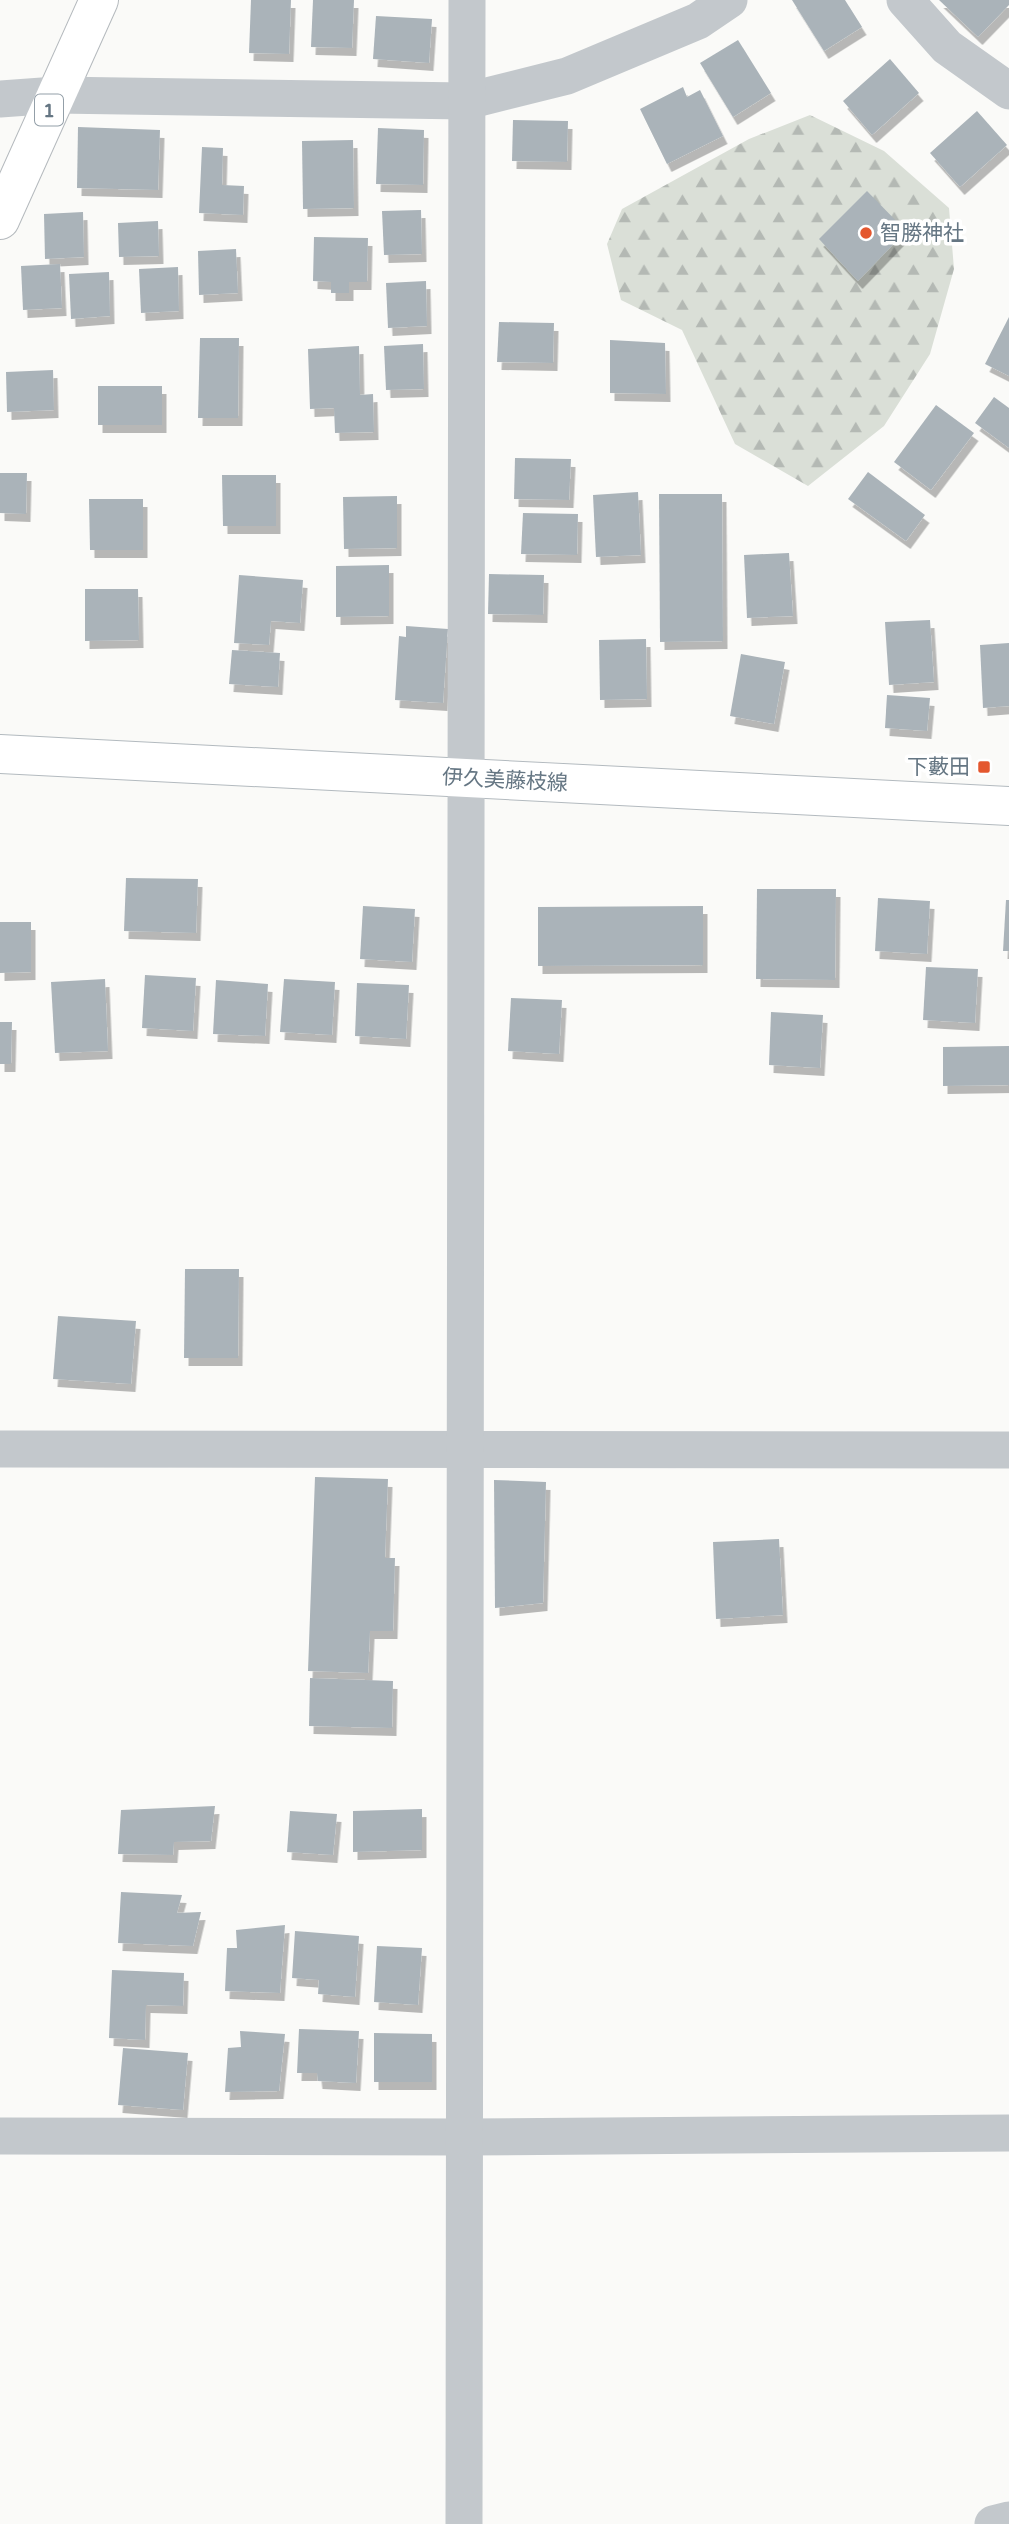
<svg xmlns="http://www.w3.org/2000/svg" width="1009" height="2524" font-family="'Varela Round','Noto Sans JP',sans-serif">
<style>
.forest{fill:url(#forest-firs)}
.building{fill:#aab3b9;filter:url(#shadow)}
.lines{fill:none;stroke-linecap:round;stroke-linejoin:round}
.secondary-casing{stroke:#b3babf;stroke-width:40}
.highway-casing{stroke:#b4b9bd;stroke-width:40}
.street{stroke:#c3c8cc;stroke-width:37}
.secondary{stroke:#fff;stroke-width:38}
.highway{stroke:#fff;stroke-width:38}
.poi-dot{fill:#e4572e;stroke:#fff;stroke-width:2.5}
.labels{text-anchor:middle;stroke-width:7;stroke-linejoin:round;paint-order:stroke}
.shield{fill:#fff;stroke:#939fa8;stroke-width:2}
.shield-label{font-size:19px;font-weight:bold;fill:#657683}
.poi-label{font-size:21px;fill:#657683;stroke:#fff;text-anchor:start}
.street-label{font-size:21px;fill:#657683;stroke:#fff}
</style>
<defs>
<pattern id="forest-firs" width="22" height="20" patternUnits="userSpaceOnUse" patternTransform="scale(1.75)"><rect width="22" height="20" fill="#dadfd7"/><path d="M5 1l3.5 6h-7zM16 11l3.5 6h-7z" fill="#b4b9b4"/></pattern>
<filter id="shadow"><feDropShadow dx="4.5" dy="8" stdDeviation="0" flood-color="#0004"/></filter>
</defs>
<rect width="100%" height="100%" fill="#fafaf8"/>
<polygon class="forest" points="810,115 884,151 949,208 954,269 930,354 884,426 808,486 735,444 682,330 621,300 607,244 622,209 749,139"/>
<g class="building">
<polygon points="251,0 291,0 289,54 249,53"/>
<polygon points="313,0 354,0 352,48 311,47"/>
<polygon points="792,0 845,0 862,27 824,51"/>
<polygon points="939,0 1009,0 1009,5 978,37"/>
<polygon points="376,16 432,19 429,63 373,59"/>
<polygon points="738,40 771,93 733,117 700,63"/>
<polygon points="890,59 919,93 872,135 843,101"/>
<polygon points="683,87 687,97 700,90 723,136 667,164 640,109"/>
<polygon points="977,111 1007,145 960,187 930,153"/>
<polygon points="513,120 568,121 567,162 512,161"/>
<polygon points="78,127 160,130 158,190 77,188"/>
<polygon points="378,128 424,130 423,185 376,184"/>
<polygon points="353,140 354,208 303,209 302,141"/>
<polygon points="202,147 223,148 222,185 244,186 243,215 199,213"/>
<polygon points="867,191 906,231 858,281 819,239"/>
<polygon points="421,210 422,254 384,255 382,211"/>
<polygon points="83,212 84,257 45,259 44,214"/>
<polygon points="158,221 159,256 119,257 118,223"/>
<polygon points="314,237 368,238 367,282 349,282 349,293 331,293 331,282 313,281"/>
<polygon points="236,249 238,293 199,295 198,251"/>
<polygon points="60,264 62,308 23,310 21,266"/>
<polygon points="178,267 179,311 141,313 139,269"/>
<polygon points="109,272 110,316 71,319 69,274"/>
<polygon points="426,281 427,326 388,328 386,283"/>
<polygon points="1009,317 1009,376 985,364"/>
<polygon points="499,322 554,323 553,363 497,362"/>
<polygon points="200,338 239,338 238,418 198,418"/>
<polygon points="610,340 665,343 666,394 610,393"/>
<polygon points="423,344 424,389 386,390 384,346"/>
<polygon points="359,346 360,395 373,394 374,432 335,433 334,408 310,409 308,349"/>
<polygon points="53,370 54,410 7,412 6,372"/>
<rect x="98" y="386" width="64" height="39"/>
<polygon points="994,397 1009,408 1009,448 975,423"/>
<polygon points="936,405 974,433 931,490 894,462"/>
<polygon points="515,458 571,459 569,500 514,499"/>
<polygon points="868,472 925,515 906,541 848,499"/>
<polygon points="0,473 27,473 26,514 0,513"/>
<polygon points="222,475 276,475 276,526 223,526"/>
<polygon points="638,492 641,555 596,557 593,495"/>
<polygon points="659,494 722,494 723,641 660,642"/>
<polygon points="397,496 397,548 344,549 343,497"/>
<polygon points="89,499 143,499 143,550 90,550"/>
<polygon points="523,513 578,514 577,555 521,554"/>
<polygon points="789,553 793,616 747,618 744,555"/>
<polygon points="389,565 389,616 336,617 336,566"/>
<polygon points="489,574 544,575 543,615 488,614"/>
<polygon points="239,575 303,580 300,623 271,621 269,645 234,643"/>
<polygon points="85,589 138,589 139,640 85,641"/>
<polygon points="930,620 934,682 889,685 885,622"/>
<polygon points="406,626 448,629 443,703 395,700 399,636 406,637"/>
<polygon points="646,639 647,699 600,700 599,640"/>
<polygon points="1009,643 1009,706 983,708 980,645"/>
<polygon points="232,650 280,653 278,687 229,684"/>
<polygon points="741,654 785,662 774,724 730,716"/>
<polygon points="887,695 930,698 927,731 885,728"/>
<polygon points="126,878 198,879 196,933 124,931"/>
<polygon points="757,889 836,889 835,980 756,979"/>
<polygon points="878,898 930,901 927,954 875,951"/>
<polygon points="1006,900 1009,900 1009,951 1003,951"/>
<polygon points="363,906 415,909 412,962 360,959"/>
<polygon points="703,906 703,965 538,966 538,907"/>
<polygon points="0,922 31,922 31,972 0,973"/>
<polygon points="926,967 978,969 975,1023 923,1020"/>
<polygon points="145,975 196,978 193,1031 142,1028"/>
<polygon points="105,979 108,1051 55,1053 51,982"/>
<polygon points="284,979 335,982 332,1035 280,1032"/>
<polygon points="216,980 268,984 265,1036 213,1034"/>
<polygon points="357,983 409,985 406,1039 355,1036"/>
<polygon points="511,998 562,1000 559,1054 508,1051"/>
<polygon points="771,1012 823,1015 820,1068 769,1065"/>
<polygon points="0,1022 12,1022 11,1064 0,1064"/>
<polygon points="1009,1046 1009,1085 943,1086 943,1047"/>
<polygon points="185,1269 239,1269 238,1358 184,1358"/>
<polygon points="58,1316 136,1321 131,1384 53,1379"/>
<polygon points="315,1477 388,1479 385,1558 395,1558 393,1631 370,1631 368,1673 308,1671"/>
<polygon points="494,1480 546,1482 543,1603 495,1608"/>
<polygon points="779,1539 783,1615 716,1619 713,1542"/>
<polygon points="310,1678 393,1681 392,1728 309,1726"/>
<polygon points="215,1806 211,1841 174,1842 173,1855 118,1854 121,1810"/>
<polygon points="422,1809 422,1850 353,1852 353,1811"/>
<polygon points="290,1811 337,1814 333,1855 287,1852"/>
<polygon points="121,1892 182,1895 177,1913 201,1912 193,1946 118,1943"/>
<polygon points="285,1925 280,1993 225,1991 227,1948 237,1948 236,1930"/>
<polygon points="295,1931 359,1936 355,1997 318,1994 319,1980 292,1978"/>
<polygon points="377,1946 422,1948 418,2005 374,2002"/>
<polygon points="112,1970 184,1973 183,2006 146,2005 145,2040 109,2038"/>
<polygon points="299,2029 359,2031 356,2083 318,2081 317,2073 297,2073"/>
<polygon points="240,2031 285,2034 279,2091 225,2092 228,2048 241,2047"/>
<polygon points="374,2033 432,2034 432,2082 374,2082"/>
<polygon points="123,2048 188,2053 183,2110 118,2105"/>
</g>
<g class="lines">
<defs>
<polyline id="secondary" points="0,754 1009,806"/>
<polyline id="highway" points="0,220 99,0"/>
</defs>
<use href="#secondary" class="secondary-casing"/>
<use href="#highway" class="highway-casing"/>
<g class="street">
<polyline points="905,0 947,47 1009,91"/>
<polyline points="0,99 56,95 467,101 567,76 698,21 729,0"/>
<polyline points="0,1449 1009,1450"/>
<polyline points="0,2136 464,2137 1009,2133"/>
<polyline points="464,2524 467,0"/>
<polyline points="993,2524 1009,2520"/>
</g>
<use href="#secondary" class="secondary"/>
<use href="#highway" class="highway"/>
</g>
<g class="poi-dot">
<circle cx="866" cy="233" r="7"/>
<rect x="977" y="760" width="14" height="14" rx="3.5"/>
</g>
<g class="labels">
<rect class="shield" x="35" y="94.5" width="28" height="31" rx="5"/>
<g class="shield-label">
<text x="49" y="117">1</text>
</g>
<g class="poi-label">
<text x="880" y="240">智勝神社</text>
<text x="970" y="774" text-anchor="end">下藪田</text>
</g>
<g class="street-label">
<text transform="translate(505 780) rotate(3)" y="7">伊久美藤枝線</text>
</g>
</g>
</svg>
